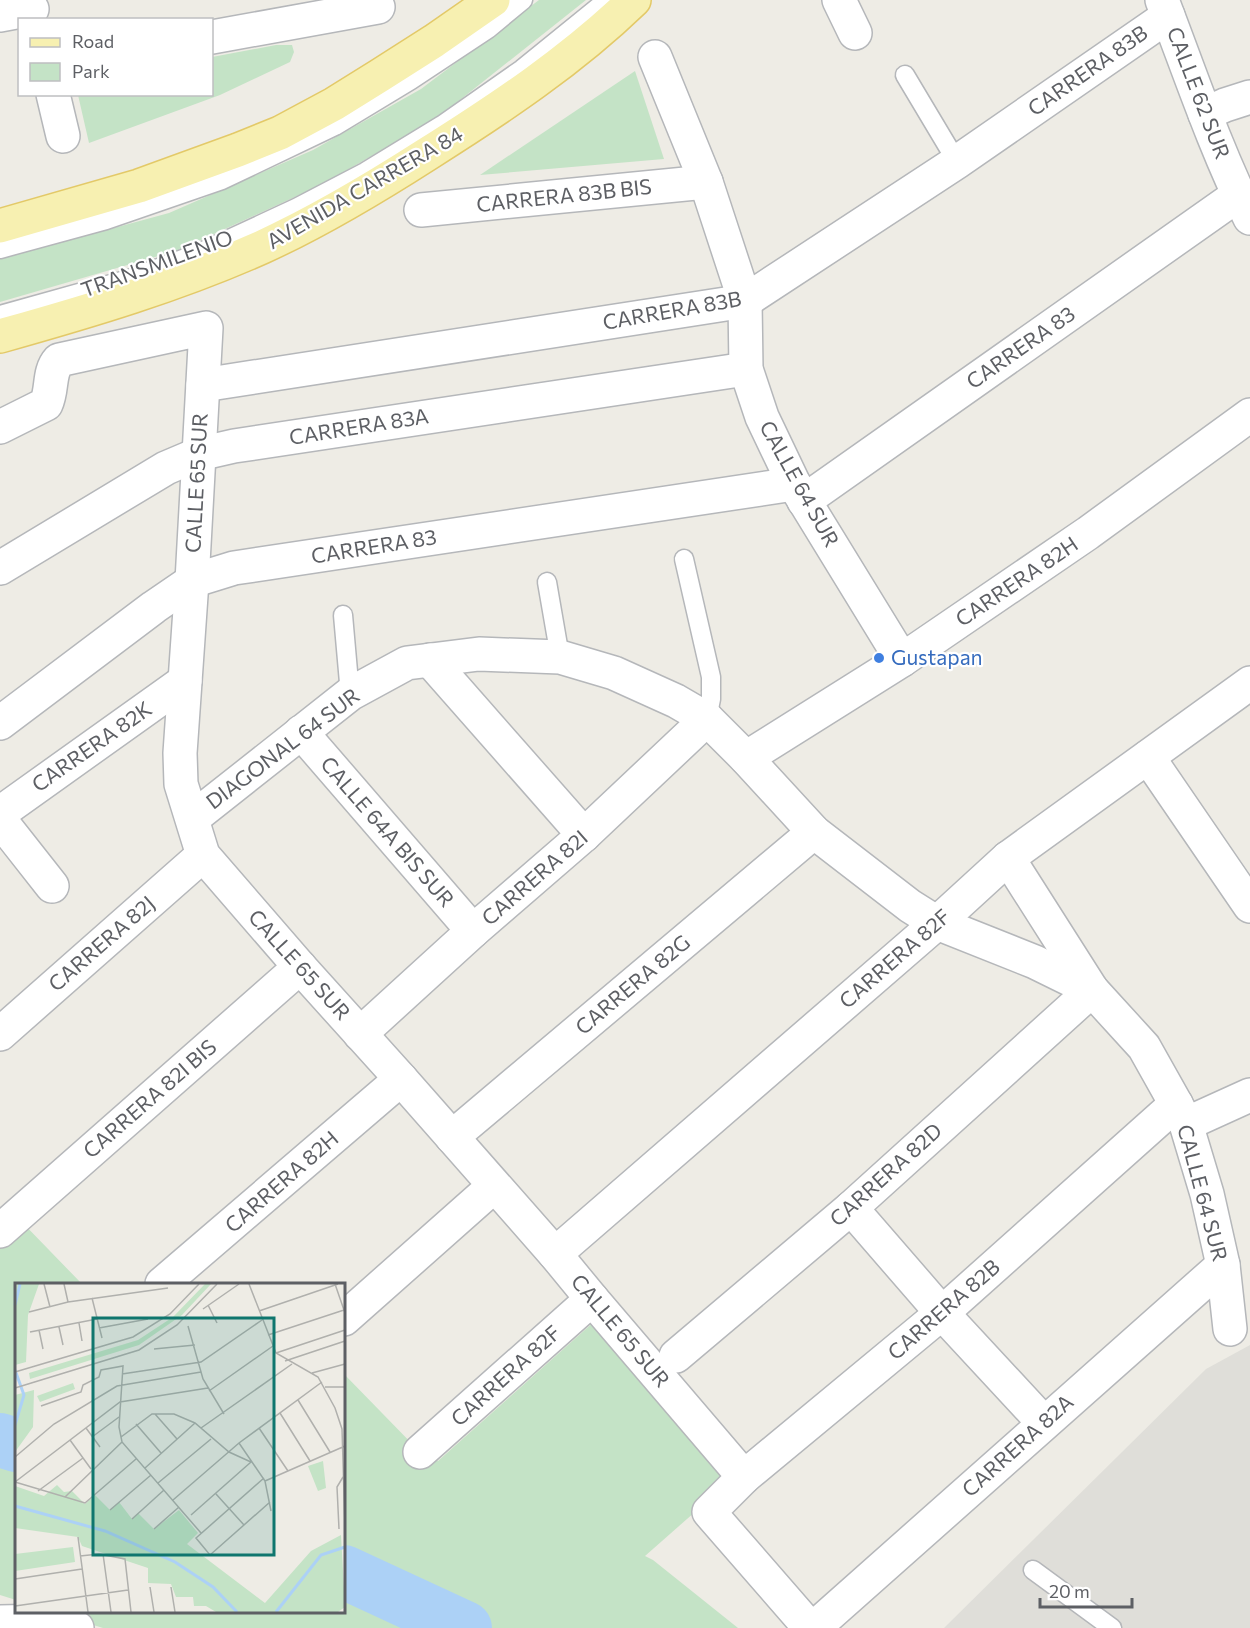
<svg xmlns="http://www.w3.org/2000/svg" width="1250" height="1628" font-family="Commissioner,sans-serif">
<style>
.industrial{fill:#dfded9}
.green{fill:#c4e3c6}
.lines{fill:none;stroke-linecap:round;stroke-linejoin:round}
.river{stroke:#acd1f6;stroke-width:54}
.service-casing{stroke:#b5b7ba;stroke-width:21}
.minor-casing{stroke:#b5b7ba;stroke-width:36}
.tertiary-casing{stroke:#b5b7ba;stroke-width:36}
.primary-casing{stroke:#e3c968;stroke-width:36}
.service{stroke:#fff;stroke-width:18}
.minor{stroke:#fff;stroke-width:33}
.tertiary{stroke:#fff;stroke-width:33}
.primary{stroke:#f7f0b1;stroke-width:33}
.shop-dot{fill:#3f7fe0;stroke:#fff;stroke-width:2}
.labels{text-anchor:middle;stroke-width:4.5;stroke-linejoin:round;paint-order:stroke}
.street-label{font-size:21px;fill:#5d5f64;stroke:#fff}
.shop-label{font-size:21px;fill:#366cbe;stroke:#fff;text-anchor:start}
.inset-river{fill:none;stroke:#acd1f6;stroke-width:3}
.inset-road{fill:none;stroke:#b0b0ad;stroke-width:1.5}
.view{fill:#0f766e;fill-opacity:0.15;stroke:#0f766e;stroke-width:3}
.inset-edge{fill:none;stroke:#5d5f64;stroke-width:3}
</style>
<rect width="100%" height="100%" fill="#eeece5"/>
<polygon class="industrial" points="1250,1345 1250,1628 944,1628 1206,1369"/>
<g class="green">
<polygon points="539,0 586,0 436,119 321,185 179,250 0,302 0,259 169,213 313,150 421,89"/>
<polygon points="276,45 292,45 294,52 290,62 220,95 89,143 78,95 212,94 212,57"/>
<polygon points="635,71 664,159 480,175"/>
<polygon points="17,1217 82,1284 16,1284 16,1600 0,1595 0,1232"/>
<polygon points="596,1320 729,1482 645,1556 653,1560 738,1628 103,1628 51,1612 344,1612 344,1374 420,1452 438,1461"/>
</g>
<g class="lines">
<g class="river">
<polyline points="0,1440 16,1445"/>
<polyline points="344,1572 465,1628"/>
</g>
<defs>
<g id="service">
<polyline points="905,75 957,162"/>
<polyline points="0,249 106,220 222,180 335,126 411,80 488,29 523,0"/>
<polyline points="0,315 129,279 199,253 296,208 365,172 442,125 522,69 607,0"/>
<polyline points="684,559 711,677 711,699 707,719"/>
<polyline points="547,582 560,657"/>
<polyline points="343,615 350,694"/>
<polyline points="1033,1570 1112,1628"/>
</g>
<g id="minor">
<polyline points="839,0 855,33"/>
<polyline points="0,15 32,9"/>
<polyline points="212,37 378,7"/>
<polyline points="655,57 706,182 745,301 746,369 762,417 794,484 902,660"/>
<polyline points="53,94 63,136"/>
<polyline points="1205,114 1225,105 1250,97"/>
<polyline points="421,210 706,182"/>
<polyline points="203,385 745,301 957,162 1168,16"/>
<path d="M0,427l46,-23c7,-15 2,-32 13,-44l147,-32 -14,253 -12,172 1,31 22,71 97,112 101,112 154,175 37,45 152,178"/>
<polyline points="804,501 1238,195"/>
<polyline points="0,568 166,468 199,454 234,446 746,369"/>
<polyline points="430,660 584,835"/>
<polyline points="0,723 154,607 192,581 234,568 794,484"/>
<polyline points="301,732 473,931"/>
<polyline points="1148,757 1250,906"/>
<polyline points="746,758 902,660 1088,533 1250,415"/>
<polyline points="0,813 185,681"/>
<polyline points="193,818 350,694 407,663 479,654 560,657 614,673 676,701 707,719 746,758 814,832 910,906 937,923 1035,962 1092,990 851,1208 676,1356"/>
<polyline points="0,820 52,886"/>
<polyline points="1008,858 1092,990 1144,1047 1176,1104 1186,1124 1207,1194 1223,1265 1230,1329"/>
<polyline points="0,1034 203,855"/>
<polyline points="360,1034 473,931 584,835 707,719"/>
<polyline points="1186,1124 1250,1095"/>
<polyline points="452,1137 814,832"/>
<polyline points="851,1208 942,1313 1044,1423"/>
<polyline points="0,1231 300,967"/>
<polyline points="555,1254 937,923 1008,858 1250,683"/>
<polyline points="162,1284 401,1079"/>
<polyline points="344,1319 494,1186"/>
<polyline points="420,1452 592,1299"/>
<polyline points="0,1622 45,1621 77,1628"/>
<polyline points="810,1628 709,1512 744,1477 942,1313 1176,1104"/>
<polyline points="814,1628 1223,1265"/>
</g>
<path id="tertiary" d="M1162,0c28,73 53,148 88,218"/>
<g id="primary">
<polyline points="0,226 139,186 238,150 280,133 334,104 379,76 434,41 493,0"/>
<path d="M0,336c89,-25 177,-51 262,-89 57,-26 112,-59 165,-93 73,-46 145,-94 207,-154"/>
</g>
</defs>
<use href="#service" class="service-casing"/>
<use href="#minor" class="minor-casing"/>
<use href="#tertiary" class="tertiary-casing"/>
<use href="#primary" class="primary-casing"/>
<use href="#service" class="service"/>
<use href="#minor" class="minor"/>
<use href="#tertiary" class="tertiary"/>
<use href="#primary" class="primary"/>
</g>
<circle class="shop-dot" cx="879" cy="658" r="6"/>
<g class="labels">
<g class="street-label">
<text transform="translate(1088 71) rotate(-35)" y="7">CARRERA 83B</text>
<text transform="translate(1198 93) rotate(69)" y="7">CALLE 62 SUR</text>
<text transform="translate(365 188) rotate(-30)" y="7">AVENIDA CARRERA 84</text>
<text transform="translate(564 196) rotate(-6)" y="7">CARRERA 83B BIS</text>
<text transform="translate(157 264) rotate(-20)" y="7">TRANSMILENIO</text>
<text transform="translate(672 311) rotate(-10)" y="7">CARRERA 83B</text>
<text transform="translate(1021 348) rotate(-35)" y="7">CARRERA 83</text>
<text transform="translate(359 427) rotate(-9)" y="7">CARRERA 83A</text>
<text transform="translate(197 483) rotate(-87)" y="7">CALLE 65 SUR</text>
<text transform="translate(799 484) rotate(61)" y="7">CALLE 64 SUR</text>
<text transform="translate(374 547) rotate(-9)" y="7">CARRERA 83</text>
<text transform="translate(1017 582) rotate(-34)" y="7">CARRERA 82H</text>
<text transform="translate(92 747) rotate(-35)" y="7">CARRERA 82K</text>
<text transform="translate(283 749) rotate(-37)" y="7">DIAGONAL 64 SUR</text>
<text transform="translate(387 832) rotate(49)" y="7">CALLE 64A BIS SUR</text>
<text transform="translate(535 878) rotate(-41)" y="7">CARRERA 82I</text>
<text transform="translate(102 944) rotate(-41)" y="7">CARRERA 82J</text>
<text transform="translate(895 959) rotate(-41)" y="7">CARRERA 82F</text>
<text transform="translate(299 965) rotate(48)" y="7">CALLE 65 SUR</text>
<text transform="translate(633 985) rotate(-40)" y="7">CARRERA 82G</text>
<text transform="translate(150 1099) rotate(-41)" y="7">CARRERA 82I BIS</text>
<text transform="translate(886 1175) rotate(-42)" y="7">CARRERA 82D</text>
<text transform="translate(282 1182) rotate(-41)" y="7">CARRERA 82H</text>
<text transform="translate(1202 1193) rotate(75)" y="7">CALLE 64 SUR</text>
<text transform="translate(944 1310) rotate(-41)" y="7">CARRERA 82B</text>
<text transform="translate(620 1331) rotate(50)" y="7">CALLE 65 SUR</text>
<text transform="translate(506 1376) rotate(-42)" y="7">CARRERA 82F</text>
<text transform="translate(1018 1446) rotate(-42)" y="7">CARRERA 82A</text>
</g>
<g class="shop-label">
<text x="891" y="665">Gustapan</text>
</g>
</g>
<g transform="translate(15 1283)">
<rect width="330" height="330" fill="#eeece5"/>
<path d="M0,1h24l-11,31 -2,47 -11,3zM190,1h6l-29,31 -43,30 -109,34 -1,-6 109,-33 35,-23zM58,100l2,6 -35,13 -3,-6zM19,107l-1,37 -18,25v-57zM308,178l3,27 -8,3 -10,-25zM42,202l7,7 8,-1 13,13 10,-9 15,15 9,-8 13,17 6,-6 16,16 25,-19 19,23 -11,11 78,59 46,-52 30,-16 4,72 -7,5h-122l-10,-6h-12l-1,-9h-17l-5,-13 -23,-1v-15l-66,-22 -4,-9 -63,-9v-42l29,10zM58,264l2,15 -60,9v-17z" fill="#c4e3c6"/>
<path class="inset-river" d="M0,22l5,-21M0,87l9,25 -9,30M0,223l90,25 70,31 38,25 24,25M261,329l45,-57 24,-8"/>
<path class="inset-road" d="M29,1l6,23M49,1l4,18M234,1l27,69 42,24 17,31 7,21 3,97M320,1l10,29M77,15l10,40M193,22l9,18M188,26l36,-25M244,28l79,-27M14,29l39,-10 100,-14M64,40l3,18M173,43l15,53 21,35M44,44l4,18M84,45l49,-9M24,47l4,19M15,49l67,-13M253,52l76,-25M139,66l41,-4M261,70l69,-23M270,78l60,-20M0,89l118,-35 37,-23 29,-30M297,90l33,-9M107,91l79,-12 61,-42M310,104h20M0,105l124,-38 38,-25 40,-41M194,108l64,-45M283,117l32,52M26,123l40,-14 2,-7 16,-8 2,-7 22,-4 -4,61 3,15 79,91M265,130l30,48M140,131l22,25M121,141l25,29M71,145l14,19M186,145l91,-64M244,145l29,43M77,154l27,-20M106,154l31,-23h22l21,9 34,29 22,10 -60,53M55,157l21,29M224,160l26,38 6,30M0,174l39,-33 63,-38 84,-14M130,185l50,-45M249,195l-68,60 14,17 60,-53M250,198l80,-35M0,199l105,-80 88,-14M0,199l70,21 51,-44M143,200l53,-44M23,208l45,-33M201,211l28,31M50,214l57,-55M158,217l66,-57 83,-61M95,227l41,-35M117,236l32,-29M139,246l25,-22M324,246l-2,-42 6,-10M63,254l10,75M88,271l8,58M65,273l19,-2 26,5 6,53M0,296l67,-10M135,304l4,25M156,304l4,25M0,323l113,-16"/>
<path class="view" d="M78,35h181v237h-181z"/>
<rect width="330" height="330" class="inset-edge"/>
</g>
<rect x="18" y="18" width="195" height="78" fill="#ffffff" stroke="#bebfc1" stroke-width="1.5"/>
<rect x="30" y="38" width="30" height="9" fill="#f7f0b1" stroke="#bebfc1" stroke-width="1.5"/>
<text x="72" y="48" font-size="18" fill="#5d5f64">Road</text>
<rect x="30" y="63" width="30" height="18" fill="#c4e3c6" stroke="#bebfc1" stroke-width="1.5"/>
<text x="72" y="78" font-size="18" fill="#5d5f64">Park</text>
<path d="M1040 1598v9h92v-9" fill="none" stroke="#5d5f64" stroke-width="3"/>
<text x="1049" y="1598" font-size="18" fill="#5d5f64" stroke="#ffffff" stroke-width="4.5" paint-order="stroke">20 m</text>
</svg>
